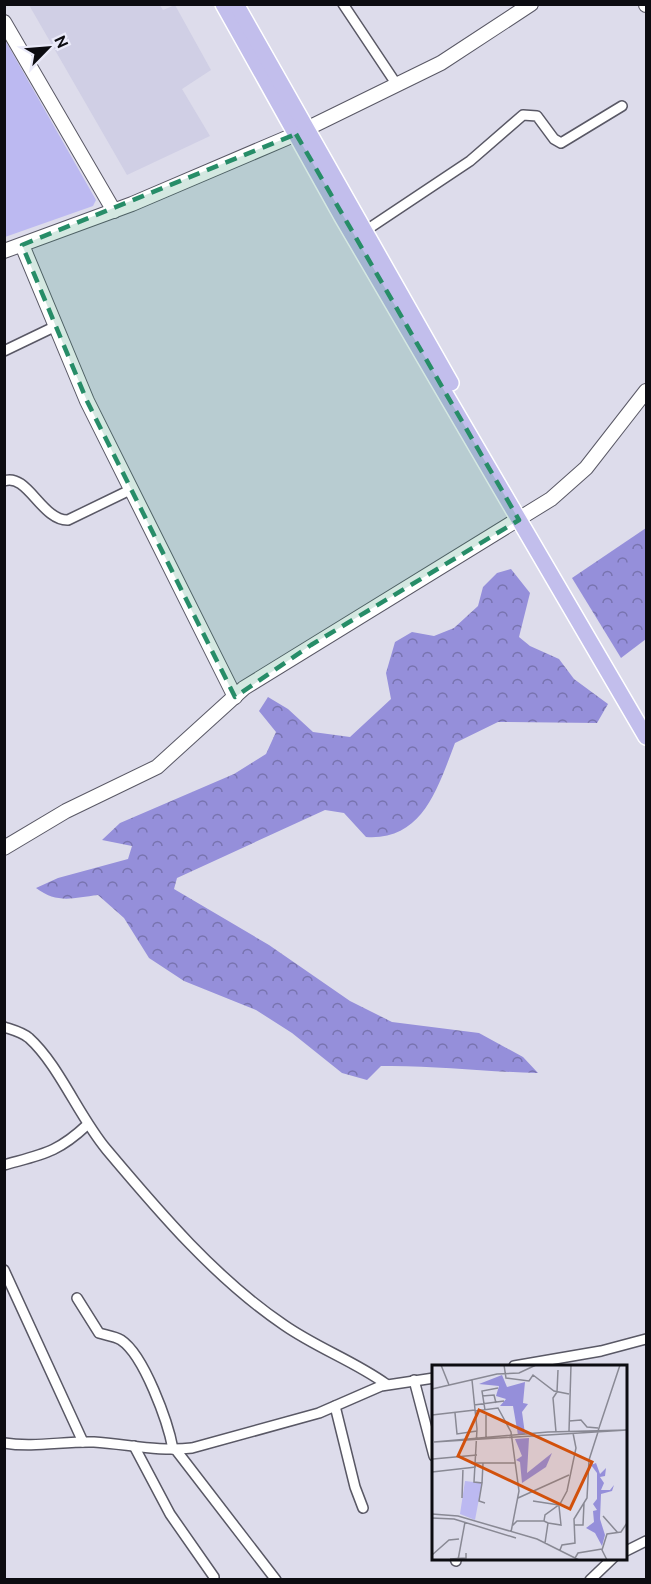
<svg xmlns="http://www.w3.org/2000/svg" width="651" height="1584" font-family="Ubuntu,sans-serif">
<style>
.built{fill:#d0cfe5}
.green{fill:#bcb9f1}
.forest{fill:url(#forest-crowns)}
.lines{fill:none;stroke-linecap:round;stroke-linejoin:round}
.street-casing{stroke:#595865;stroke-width:12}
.secondary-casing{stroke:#595865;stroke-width:16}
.primary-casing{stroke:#fff;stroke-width:18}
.street{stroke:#fff;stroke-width:9}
.secondary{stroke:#fff;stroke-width:14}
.primary{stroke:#c2beec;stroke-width:15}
.marked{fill:#278d68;fill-opacity:0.2;stroke:#278d68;stroke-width:4.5;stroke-dasharray:12 8;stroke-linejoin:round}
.inset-road{fill:none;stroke:#898994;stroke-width:1.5}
.view{fill:#d2510c;fill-opacity:0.15;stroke:#d2510c;stroke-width:3}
.inset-edge{fill:none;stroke:#0c0c11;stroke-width:3}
</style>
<defs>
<pattern id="forest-crowns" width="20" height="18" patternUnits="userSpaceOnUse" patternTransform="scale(1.5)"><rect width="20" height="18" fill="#958fda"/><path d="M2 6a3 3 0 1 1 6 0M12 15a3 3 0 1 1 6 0" fill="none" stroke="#7873af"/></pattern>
</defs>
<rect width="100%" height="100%" fill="#dddceb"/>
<polygon class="built" points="159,4 163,10 175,5 211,70 182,89 210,136 127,175 29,5"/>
<polygon class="green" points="5,40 96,200 93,206 5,237"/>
<g class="forest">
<polygon points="646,528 646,639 621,658 572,578"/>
<path d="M511,569l19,24 -11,44 11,9 29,13 15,20 34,25 -11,19 -99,-1 -43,21c-17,44 -32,98 -89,94l-22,-24 -19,-3 -148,68 -3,11 95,56 81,56 42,21 87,11 44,24 15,16c-52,-1 -104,-8 -157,-7l-14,14 -25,-7 -50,-40 -36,-23 -72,-29 -35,-23 -25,-40 -26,-23c-25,3 -41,9 -62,-7l22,-10 70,-19 4,-13 -30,-6 18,-17 114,-49 32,-20 10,-22 -17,-21 9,-14 20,12 25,23 37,5 41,-38 -5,-26 9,-31 17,-10 22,4 20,-8 24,-22 5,-19 14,-14z"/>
</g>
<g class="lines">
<defs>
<g id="street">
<polyline points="343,4 397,85"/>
<polyline points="365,231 470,161 523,115 537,116 554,139 561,143 622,106"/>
<polyline points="4,351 56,326"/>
<path d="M4,481c23,-9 38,40 64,39l62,-30"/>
<path d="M4,1027c9,3 18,5 25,11 30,27 50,79 78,112 53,63 109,129 177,175 33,23 70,36 102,59"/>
<path d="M4,1165c39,-11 53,-12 83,-40"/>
<polyline points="4,1270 83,1442"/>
<path d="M77,1298l22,35c6,2 16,3 22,7 23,15 47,82 52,109"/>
<polyline points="514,1366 601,1351 646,1339"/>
<polyline points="414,1380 434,1456"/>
<polyline points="335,1406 355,1487 363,1508"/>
<path d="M4,1443c30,5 60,-2 90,-1 33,2 65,10 98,6l127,-35 62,-27 53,-8"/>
<polyline points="134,1446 170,1514 214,1577"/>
<polyline points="176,1450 276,1580"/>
<polyline points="626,1551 646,1541"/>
<polyline points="455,1558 456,1561"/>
<polyline points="590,1580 613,1558"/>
</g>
<g id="secondary">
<polyline points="646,4 646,5"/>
<polyline points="4,22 114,211"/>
<polyline points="22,245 87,401 235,697"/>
<polyline points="4,251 132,204 296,134 441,63 531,4"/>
<polyline points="4,848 66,811 157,767 244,688 551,499 586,468 646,391"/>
</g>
<g id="primary">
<polyline points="223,4 342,217 646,737"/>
<polyline points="236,4 451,383"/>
</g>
</defs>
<use href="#street" class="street-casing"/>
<use href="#secondary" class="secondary-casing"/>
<use href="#primary" class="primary-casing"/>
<use href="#street" class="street"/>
<use href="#secondary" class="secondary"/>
<use href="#primary" class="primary"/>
</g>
<path class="marked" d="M296,134l223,386 -208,125 -76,52 -148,-296 -65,-156z"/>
<g transform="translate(432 1365)">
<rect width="195" height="195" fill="#dddceb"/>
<path d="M33,116l17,2 -7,37 -15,-6z" fill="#bcb9f1"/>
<path d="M70,10l5,12 18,-5 -2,21 5,1 -6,8 3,22 -7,1 -5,-29h-13l6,-7 -10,-3 3,-10 -20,-2zM97,73l-2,35 25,-20 -6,14 -24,16 -2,-21 -4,-2 6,-4 -7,-17zM164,98l4,11 6,-6 -1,8 -5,1 4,6 -3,7h9l4,-5 -2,6 -11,3 -1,25 5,16 -3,11 -7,-13 -9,-5 8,-6 -1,-11 4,-1 -4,-6 4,-5v-26l-6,-8z" fill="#958fda"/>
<path class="inset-road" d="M9,0l8,20M72,0l2,13 23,3 4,-6 21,16 15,3M40,15l5,49 -3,53 8,1 -3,18 6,2M0,24l65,-15 22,-1 17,-8M125,27l1,-22M50,31l12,-1 2,8M42,40l30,-4M53,45l-3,-19 16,-3M43,46l23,-3 13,24 8,59 -8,41M23,48l2,21 20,-3M0,50l43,-5M54,50v23M137,56l12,-1 6,7 11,1M195,65l-79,2 -114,10 193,-12M137,66l2,-66M166,66l22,-66M124,67l-3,-34 4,-6M0,68v31M1,94l44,-4M44,98h39M0,107l44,-5M195,114v42M50,118l1,-20M30,133l1,-30M86,133l51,-23M101,136l26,4M0,149l26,2 79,23 42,21M171,151l15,17M0,153l22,1 62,19M116,158l13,2 -2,-19M142,160h9l1,-22M80,161l5,-5h27M113,178l3,-20 -4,-2 1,-6 15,-11 7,-13 9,-43 -3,-15M128,185l2,-5 13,-2 -1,-24 13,-21 2,-38 9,-28M0,190l17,-15 10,-1M143,193l3,-5 24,-4M18,194l16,-1v-5M26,195l7,-38M175,195l-5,-10 5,-16 14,-2 6,-9"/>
<path class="view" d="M47,45l113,52 -22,47 -112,-53z"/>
<rect width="195" height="195" class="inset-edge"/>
</g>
<rect width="651" height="1584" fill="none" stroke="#0c0c11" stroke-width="12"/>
<g transform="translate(48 48) rotate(65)" stroke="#eaeaf9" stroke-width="4.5" paint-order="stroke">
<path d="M0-4.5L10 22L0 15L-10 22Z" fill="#0c0c11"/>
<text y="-9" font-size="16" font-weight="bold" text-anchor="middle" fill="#0c0c11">N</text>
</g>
</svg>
